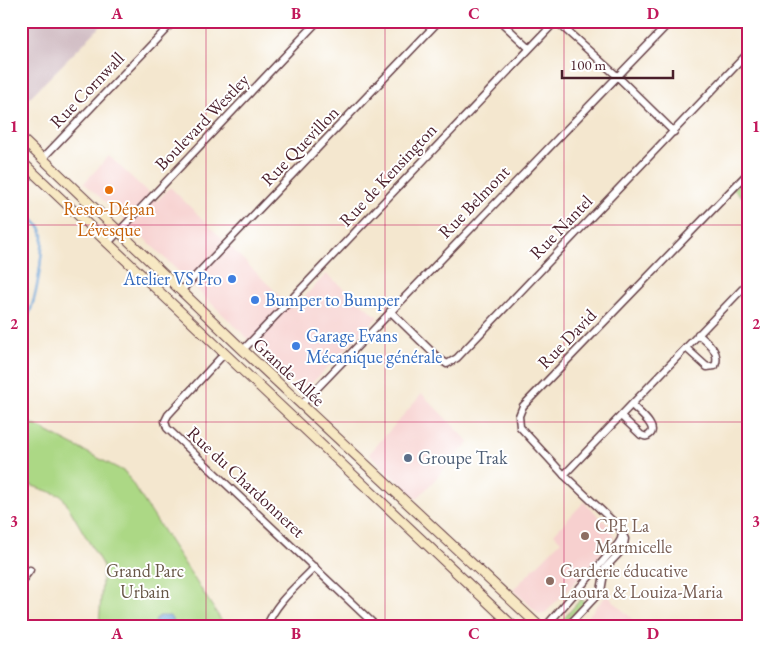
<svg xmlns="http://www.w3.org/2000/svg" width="770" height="647" font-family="'EB Garamond',serif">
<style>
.built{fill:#f7d0cf}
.industrial{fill:#d2bec5}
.green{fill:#acd885;stroke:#7b7c58}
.water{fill:#66a2d7;stroke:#586081}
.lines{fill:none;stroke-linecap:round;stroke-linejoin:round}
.stream{stroke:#66a2d7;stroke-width:2.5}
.minor-casing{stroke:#643d44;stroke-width:9}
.secondary-casing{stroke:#643d44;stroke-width:11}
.minor{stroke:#fff;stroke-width:6}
.secondary{stroke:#f7e8c3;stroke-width:9}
.grid{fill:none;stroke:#c2185b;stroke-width:1;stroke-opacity:0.55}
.food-dot{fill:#e8710a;stroke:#fff;stroke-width:2}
.shop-dot{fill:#3f7fe0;stroke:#fff;stroke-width:2}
.service-dot{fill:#5c6f8a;stroke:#fff;stroke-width:2}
.education-dot{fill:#8d6e63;stroke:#fff;stroke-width:2}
.labels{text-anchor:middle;stroke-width:4;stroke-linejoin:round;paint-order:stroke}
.street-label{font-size:18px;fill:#4a1f2b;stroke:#fff}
.food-label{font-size:18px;fill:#c56008;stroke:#fff}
.shop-label{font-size:18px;fill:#366cbe;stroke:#fff;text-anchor:start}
.service-label{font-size:18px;fill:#4e5e75;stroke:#fff;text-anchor:start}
.education-label{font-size:18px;fill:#785e54;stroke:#fff;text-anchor:start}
.park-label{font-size:18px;fill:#675646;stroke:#fff}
.neatline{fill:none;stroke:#c2185b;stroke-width:2}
.grid-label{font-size:16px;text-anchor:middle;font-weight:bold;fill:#c2185b}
</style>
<rect width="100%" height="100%" fill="#fff"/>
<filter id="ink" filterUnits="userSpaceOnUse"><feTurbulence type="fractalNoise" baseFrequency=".02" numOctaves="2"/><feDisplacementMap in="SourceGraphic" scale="10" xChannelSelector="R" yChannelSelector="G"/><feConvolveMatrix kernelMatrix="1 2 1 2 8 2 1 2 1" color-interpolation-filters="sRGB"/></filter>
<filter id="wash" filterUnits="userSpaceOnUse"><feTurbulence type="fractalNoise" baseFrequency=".0096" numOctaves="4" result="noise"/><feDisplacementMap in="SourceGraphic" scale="20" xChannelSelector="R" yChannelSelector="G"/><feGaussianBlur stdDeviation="1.12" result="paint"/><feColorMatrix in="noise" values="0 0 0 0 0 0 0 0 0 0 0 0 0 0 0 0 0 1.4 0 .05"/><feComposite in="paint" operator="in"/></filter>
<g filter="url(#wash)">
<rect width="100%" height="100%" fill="#f4e7cf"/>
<g class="built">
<polygon points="109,156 157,201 170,187 293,309 326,274 378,317 306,389 300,389 117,212 84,183"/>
<polygon points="422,394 469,442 417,499 369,454"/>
<polygon points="584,502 610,527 614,538 586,571 544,614 539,614 513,590 561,541 554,534"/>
<polygon points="607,595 639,626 579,626"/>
</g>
<polygon class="industrial" points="21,21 106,21 21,106"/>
<g class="green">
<polygon points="749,172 749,202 733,189"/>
<polygon points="21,418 125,472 225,626 99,626 103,566 62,496 27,484 21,493"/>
<polygon points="581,599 585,602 584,604 560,626 557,626"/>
</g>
<polygon class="water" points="159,616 170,616 176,626 155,626 155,621"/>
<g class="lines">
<path class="stream" d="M21,207l19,20 3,9c-2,29 -6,70 -22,94"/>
</g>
</g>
<g filter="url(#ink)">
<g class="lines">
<defs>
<g id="minor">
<polyline points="500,21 529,48"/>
<polyline points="556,21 617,76 674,132"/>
<polyline points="43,158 174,21"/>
<polyline points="108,243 318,21"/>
<polyline points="181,291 439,21"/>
<polyline points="390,311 437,357 447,364 457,358 749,52"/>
<path d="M686,348l21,19 8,-1c6,-14 -7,-23 -17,-32"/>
<polyline points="243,350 556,21"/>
<polyline points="224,354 168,415 165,421 167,428 376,626"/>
<polyline points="301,405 671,21"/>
<path d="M621,416l20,19c4,1 5,3 8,0 11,-7 -12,-24 -17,-30"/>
<polyline points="564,475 749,282"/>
<polyline points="21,582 30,570"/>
<path d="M267,626c9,-24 31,-41 48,-59"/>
<polyline points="546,626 618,544 621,539 622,533"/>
<polyline points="568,626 601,591 605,568 623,549 625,539 619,527 564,475 520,427 519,416 523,406 749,172"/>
</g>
<g id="secondary">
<polyline points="21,138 243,350 539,626"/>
<polyline points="21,161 513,626"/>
</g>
</defs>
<use href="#minor" class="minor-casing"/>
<use href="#secondary" class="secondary-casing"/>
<use href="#minor" class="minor"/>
<use href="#secondary" class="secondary"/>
</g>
</g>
<path class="grid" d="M206,21v605M385,21v605M564,21v605M21,225h728M21,422h728"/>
<circle class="food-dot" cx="109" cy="190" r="5"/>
<g class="shop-dot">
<circle cx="232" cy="279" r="5"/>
<circle cx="255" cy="300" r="5"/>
<circle cx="296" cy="346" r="5"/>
</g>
<circle class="service-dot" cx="408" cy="458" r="5"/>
<g class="education-dot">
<circle cx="585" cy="536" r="5"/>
<circle cx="550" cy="581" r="5"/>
</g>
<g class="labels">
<g class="street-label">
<text transform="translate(87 90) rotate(-46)" y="6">Rue Cornwall</text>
<text transform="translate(202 122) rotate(-46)" y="6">Boulevard Westley</text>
<text transform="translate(300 146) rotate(-46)" y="6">Rue Quevillon</text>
<text transform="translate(388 175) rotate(-47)" y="6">Rue de Kensington</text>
<text transform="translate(474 202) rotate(-46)" y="6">Rue Belmont</text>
<text transform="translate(561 227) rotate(-46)" y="6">Rue Nantel</text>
<text transform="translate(567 339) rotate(-46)" y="6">Rue David</text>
<text transform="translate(289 372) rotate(43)" y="6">Grande Allée</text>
<text transform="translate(246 482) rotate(43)" y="6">Rue du Chardonneret</text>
</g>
<g class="food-label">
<text x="109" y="215">Resto-Dépan<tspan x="109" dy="21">Lévesque</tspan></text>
</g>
<g class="shop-label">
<text x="222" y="285" text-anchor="end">Atelier VS Pro</text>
<text x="265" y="306">Bumper to Bumper</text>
<text x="306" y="342">Garage Evans<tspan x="306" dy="21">Mécanique générale</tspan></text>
</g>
<g class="service-label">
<text x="418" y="464">Groupe Trak</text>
</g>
<g class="education-label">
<text x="595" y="532">CPE La<tspan x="595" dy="21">Marmicelle</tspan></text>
<text x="560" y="577">Garderie éducative<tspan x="560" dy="21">Laoura &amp; Louiza-Maria</tspan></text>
</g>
<g class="park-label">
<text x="145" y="577">Grand Parc<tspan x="145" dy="21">Urbain</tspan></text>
</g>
</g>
<rect width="770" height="647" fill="none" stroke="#fff" stroke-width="55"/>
<path d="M562 70v8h111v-8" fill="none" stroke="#4a1f2b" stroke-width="2.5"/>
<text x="570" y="70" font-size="15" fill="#4a1f2b" stroke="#ffffff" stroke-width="4" paint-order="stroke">100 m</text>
<rect x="28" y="28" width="714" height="592" class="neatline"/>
<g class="grid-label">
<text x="117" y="19">A</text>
<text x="296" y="19">B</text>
<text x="474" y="19">C</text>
<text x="653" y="19">D</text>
<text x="14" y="132">1</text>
<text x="756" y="132">1</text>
<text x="14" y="329">2</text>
<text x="756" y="329">2</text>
<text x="14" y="527">3</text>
<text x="756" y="527">3</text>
<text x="117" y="639">A</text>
<text x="296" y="639">B</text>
<text x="474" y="639">C</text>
<text x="653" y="639">D</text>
</g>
</svg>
